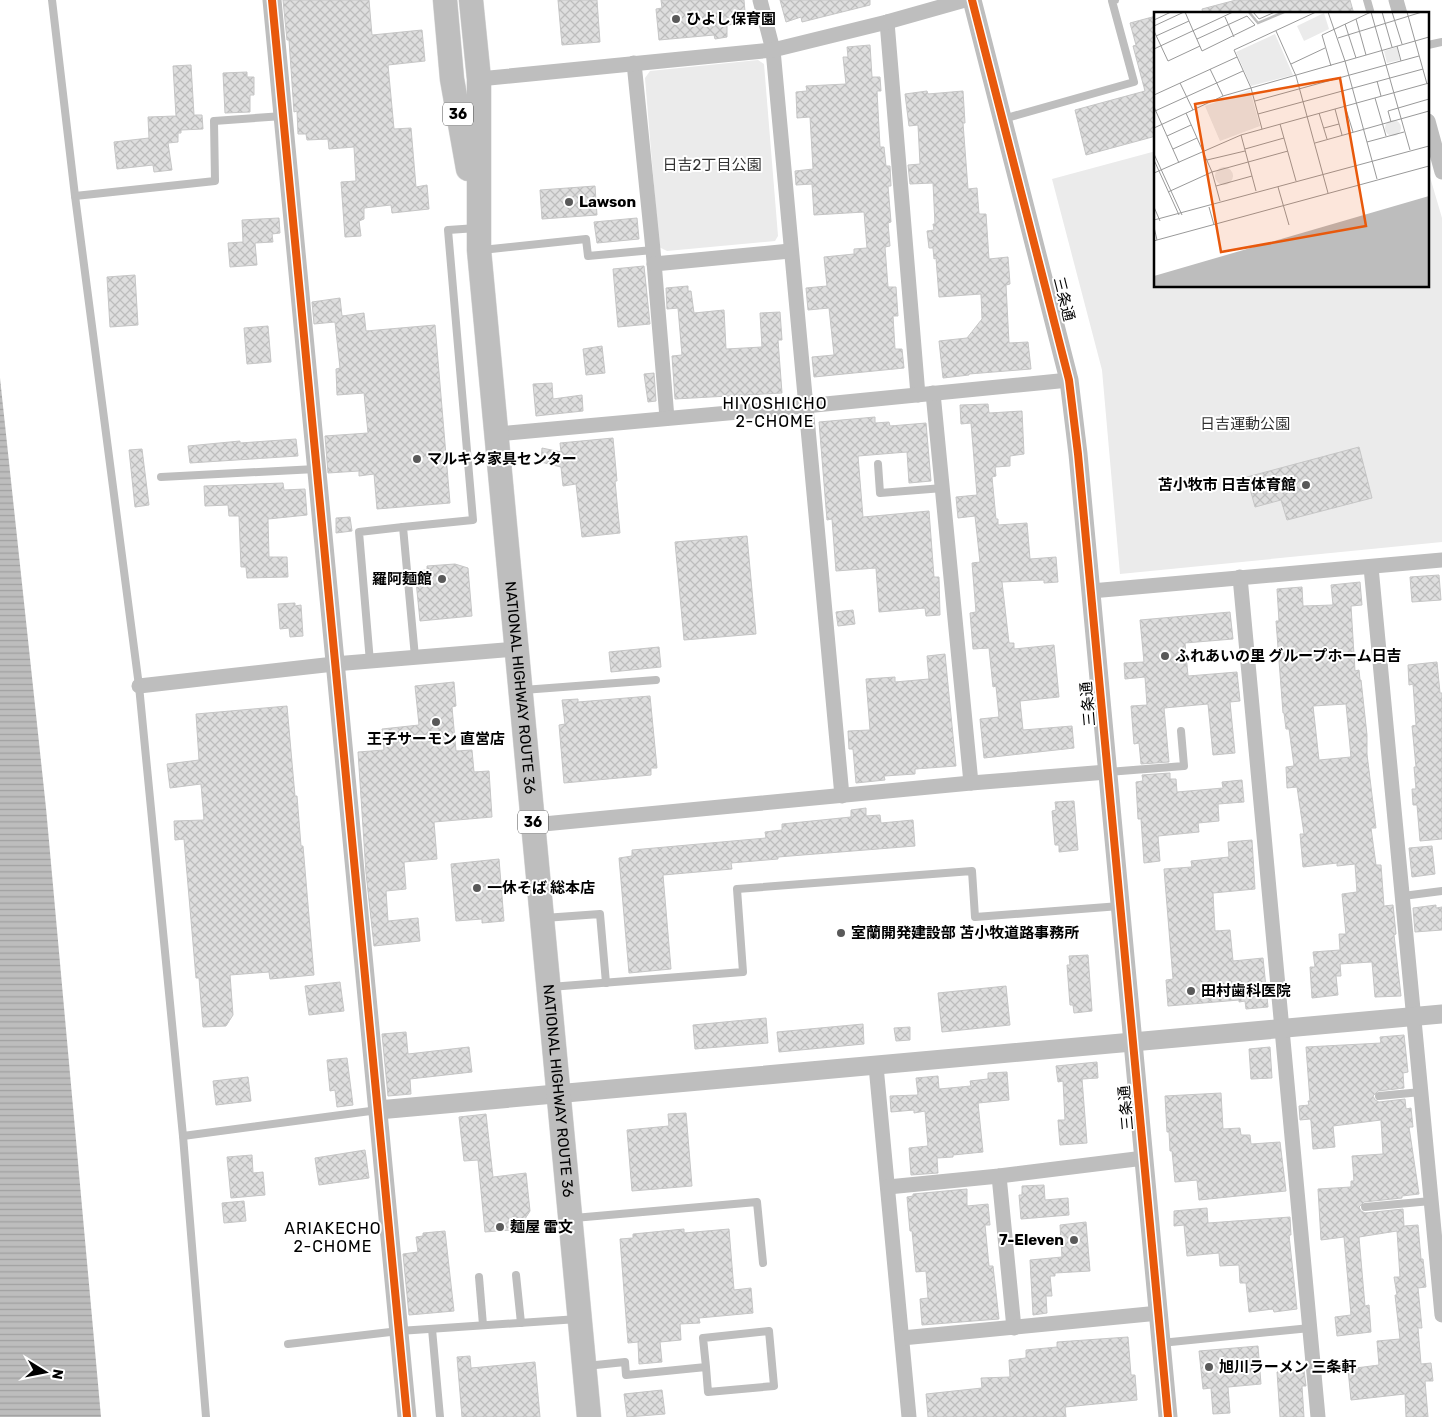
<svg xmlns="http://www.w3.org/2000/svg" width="1442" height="1417" font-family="Rubik,'Noto Sans JP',sans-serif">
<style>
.green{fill:#ebebeb}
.water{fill:url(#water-rules)}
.building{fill:url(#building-cross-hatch);stroke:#c6c6c6;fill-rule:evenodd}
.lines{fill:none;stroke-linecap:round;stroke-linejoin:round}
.trunk-casing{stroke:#dbdbdb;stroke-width:25}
.service{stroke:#bebebe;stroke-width:8}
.minor{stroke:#bebebe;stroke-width:15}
.tertiary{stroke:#bebebe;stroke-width:19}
.trunk{stroke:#bebebe;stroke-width:24}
.cycleway-casing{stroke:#fff;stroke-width:11}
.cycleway{stroke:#e8590c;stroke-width:8}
.poi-dot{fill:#595959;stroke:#fff;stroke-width:2}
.labels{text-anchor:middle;stroke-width:4;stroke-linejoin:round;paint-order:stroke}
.shield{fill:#fff;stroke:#4c4c4c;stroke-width:1}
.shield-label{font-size:14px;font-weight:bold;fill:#000}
.poi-label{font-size:15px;font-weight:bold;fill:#000;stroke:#fff;text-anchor:start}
.park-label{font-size:15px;fill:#313131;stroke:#fff}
.street-label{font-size:15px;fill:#000;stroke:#fff}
.neighbourhood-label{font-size:16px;letter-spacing:1px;fill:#000;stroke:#fff}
.inset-river{fill:none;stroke:#bdbdbd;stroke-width:2.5}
.inset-road{fill:none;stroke:#999;stroke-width:1}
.view{fill:#e8590c;fill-opacity:0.15;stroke:#e8590c;stroke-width:2.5}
.inset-edge{fill:none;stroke:#000;stroke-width:2.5}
</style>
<defs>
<pattern id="water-rules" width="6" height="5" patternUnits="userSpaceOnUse" patternTransform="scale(1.25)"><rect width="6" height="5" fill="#bdbdbd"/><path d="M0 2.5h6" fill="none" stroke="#a1a1a1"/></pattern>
<pattern id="building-cross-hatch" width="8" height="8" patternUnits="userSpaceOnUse" patternTransform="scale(1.25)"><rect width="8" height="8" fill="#dedede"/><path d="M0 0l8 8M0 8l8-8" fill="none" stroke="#bdbdbd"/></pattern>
</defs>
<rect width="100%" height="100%" fill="#fff"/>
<g class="green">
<polygon points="758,60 764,64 778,236 775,241 667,251 659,247 645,78 650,71"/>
<polygon points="1156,151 1156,286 1428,286 1428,170 1442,218 1442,542 1120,574 1102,370 1052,179"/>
</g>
<polygon class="water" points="0,378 46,808 101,1417 0,1417"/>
<g class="building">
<polygon points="283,0 369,0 372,35 422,30 425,61 388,65 394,129 411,128 416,187 427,185 429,209 392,213 391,205 364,208 364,219 359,221 361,236 345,237 341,182 356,181 354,147 329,149 328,139 307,140 306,134 298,134 297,111 294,112 289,40 287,40"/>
<polygon points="558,0 597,0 600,42 562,45"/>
<polygon points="661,0 744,0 746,23 727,25 727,37 715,39 714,35 659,40 656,9 662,8"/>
<polygon points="780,0 870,0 870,5 802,22 801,17 786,22"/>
<polygon points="1236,0 1350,0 1354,14 1203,14 1202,9"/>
<polygon points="1156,16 1156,136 1086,155 1075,110 1145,91 1133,46 1136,45 1130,23"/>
<polygon points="870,45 872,77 880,77 881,91 877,91 880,147 884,147 886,166 890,166 891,186 888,186 891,222 888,223 890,246 885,247 888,287 896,287 898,316 893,316 895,349 902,349 904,368 814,377 812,357 834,355 829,308 808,310 806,288 827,286 824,257 854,254 854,249 867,248 864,212 814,215 812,184 796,185 795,171 813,169 810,117 797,118 796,92 807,91 806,86 846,84 843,57 848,57 847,47"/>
<polygon points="191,65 194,115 202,115 203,129 181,130 181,133 178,133 178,142 168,143 172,170 154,172 153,165 117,169 114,142 149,138 148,117 176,116 173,66"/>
<polygon points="247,72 247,77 254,77 254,95 250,95 250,112 225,113 223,73"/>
<polygon points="927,91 928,94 963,91 965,123 963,123 968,189 977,188 979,214 986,214 989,259 1008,257 1010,284 1006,285 1009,343 1028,342 1031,369 969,374 969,375 943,378 939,341 967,338 982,319 981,294 939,297 936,258 934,259 933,248 929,248 927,231 934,230 933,224 935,224 933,183 910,184 908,165 920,164 918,125 909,126 905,94"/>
<polygon points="595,186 597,215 542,219 540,190"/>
<polygon points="279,218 280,233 272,234 273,242 255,243 257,265 230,267 228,243 243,242 242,220"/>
<polygon points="637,218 639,239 597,243 594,222"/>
<polygon points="644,266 650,324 618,327 613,269"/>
<polygon points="135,275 138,325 110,327 107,277"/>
<polygon points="688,286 688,291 691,291 694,313 724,310 726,349 762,347 760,313 780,312 782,340 778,340 782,393 675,399 672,356 682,355 678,308 667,309 666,288"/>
<polygon points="340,298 342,316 364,313 366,331 435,325 450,503 377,509 374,474 359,476 359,471 328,473 325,436 368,433 364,393 337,395 336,369 340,368 335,322 314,324 312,302"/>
<polygon points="268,326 271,362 247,364 244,328"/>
<polygon points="602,346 605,373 586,375 583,349"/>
<polygon points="654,373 656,401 648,402 644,374"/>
<polygon points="552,383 553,399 582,395 583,411 536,416 533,384"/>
<polygon points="988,404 989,413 1022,411 1024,454 1010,456 1010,466 995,467 996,476 992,477 996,519 998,519 998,525 1027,523 1030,559 1056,557 1058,582 1044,583 1044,580 1002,582 1009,643 1014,643 1014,649 1054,645 1059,697 1020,701 1023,730 1072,726 1074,748 984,758 980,719 999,717 996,686 993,687 989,648 973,649 970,613 976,612 972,563 980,562 975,516 958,518 956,497 977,495 971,423 961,424 960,405"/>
<polygon points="875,417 875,423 889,422 890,426 926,423 931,481 909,483 907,452 858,456 863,517 929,511 934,577 939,577 940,615 926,616 925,608 879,612 876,568 836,571 832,519 827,520 819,422"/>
<polygon points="613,438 617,481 615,481 620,533 582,537 576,484 563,486 561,467 541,462 542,448 561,452 560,443"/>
<polygon points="296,439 298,456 190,463 188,446 240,441 240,443"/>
<polygon points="1359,447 1372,498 1287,520 1281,500 1255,507 1247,477"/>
<polygon points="142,449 149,505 135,507 129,450"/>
<polygon points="283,483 284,490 305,489 307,515 268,519 269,557 287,557 288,577 247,578 246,567 241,567 239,516 229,516 228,505 205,506 204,486"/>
<polygon points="350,517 352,531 336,533 336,518"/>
<polygon points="747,536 756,634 684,640 675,542"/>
<polygon points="455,564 468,568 472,616 420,621 415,571 427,570 427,566"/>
<polygon points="1439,575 1441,600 1412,602 1410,577"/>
<path d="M1360,582l2,23 -11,1 4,65 4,-1 1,10h1l6,55v19l9,74h-5l5,37h5l3,41 9,-1 3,29 -2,1 7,61 -26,1 -3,-35h-1l-31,2 1,12h-5l2,19 -26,3 -2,-31h5l-2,-15 27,-2 -1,-16h7l-4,-40 15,-2 -2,-28 -18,2v-3l-34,4 -3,-33h4l-7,-47 -10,1 -1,-21 8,-1 -5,-37h-3l-2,-16h-1l-7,-92h3l-2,-32 25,-2 1,19 30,-1 -2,-20zM1346,704l5,53 -32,3 -6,-54z"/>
<polygon points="295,603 295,606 301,605 303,636 290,637 289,628 280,629 278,604"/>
<polygon points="853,610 855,624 838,626 836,612"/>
<polygon points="1230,612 1233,639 1185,643 1188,676 1237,672 1240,701 1230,702 1235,753 1213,755 1208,704 1164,708 1169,762 1141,764 1139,743 1134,744 1131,706 1147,705 1145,677 1125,679 1124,663 1144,662 1140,620"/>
<polygon points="659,647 661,667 611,672 609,652"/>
<polygon points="945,654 956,766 915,769 915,774 884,776 885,780 856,783 853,749 849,749 848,731 870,730 866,679 895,677 895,682 929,679 927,656"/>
<polygon points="1437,662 1440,693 1442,693 1442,839 1420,841 1417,805 1413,805 1412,789 1416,789 1414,767 1416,767 1412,726 1416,725 1413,684 1409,685 1408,665"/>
<polygon points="454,682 456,706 452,707 456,751 472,750 474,772 489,771 492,817 434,822 437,859 404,862 406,889 386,891 388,921 418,918 420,941 374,946 366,873 358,752 384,750 382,729 419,725 415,686"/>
<polygon points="650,696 657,768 651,768 651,775 564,783 559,725 565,724 562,700 578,699 578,702"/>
<polygon points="287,706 295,796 297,796 301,846 303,846 314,975 270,979 269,972 230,975 233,1015 226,1026 203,1027 199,978 196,978 184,839 175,840 174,821 204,820 201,784 170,788 167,764 199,760 196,714"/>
<polygon points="1170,773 1170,779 1176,779 1177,792 1223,788 1222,782 1242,780 1244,802 1218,804 1219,821 1198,823 1199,832 1158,836 1160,861 1144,863 1141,819 1138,819 1136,782 1143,781 1142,775"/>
<polygon points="1074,801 1078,850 1059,852 1059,845 1055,845 1052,811 1056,810 1055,802"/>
<polygon points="866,808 866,816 880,815 881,823 913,820 915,846 778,857 778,859 731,863 732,869 663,875 671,969 629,973 619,858 632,856 632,850 766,838 765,832 782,830 782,824 851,817 851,810"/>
<polygon points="1252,840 1255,889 1213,893 1215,931 1230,930 1233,961 1263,958 1268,1007 1246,1009 1245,1001 1239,1002 1239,1000 1168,1006 1166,980 1173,979 1164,869 1192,867 1191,861 1229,857 1228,842"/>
<polygon points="1432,846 1435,874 1412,877 1409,848"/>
<polygon points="499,859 504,921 482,923 482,919 456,921 451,864"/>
<polygon points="1436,905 1436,908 1442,907 1442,930 1415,932 1413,908"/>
<polygon points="1088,955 1092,1011 1074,1013 1073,1005 1070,1005 1067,965 1070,965 1069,956"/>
<polygon points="340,982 344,1011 309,1015 305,986"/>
<polygon points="1006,986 1010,1025 942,1032 938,993"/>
<polygon points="766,1018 768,1043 695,1049 693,1025"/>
<polygon points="863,1024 864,1044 779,1052 777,1032"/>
<polygon points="910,1027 910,1040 896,1041 894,1028"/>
<polygon points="406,1032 408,1054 469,1047 472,1072 410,1079 411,1094 388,1096 382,1034"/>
<polygon points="1404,1035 1408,1072 1403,1073 1404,1088 1378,1091 1373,1096 1375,1100 1379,1102 1405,1099 1406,1109 1411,1108 1413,1127 1409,1127 1419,1194 1402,1196 1402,1198 1364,1202 1359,1207 1361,1211 1365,1213 1403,1209 1404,1226 1418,1225 1421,1259 1423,1259 1426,1287 1418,1288 1422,1328 1418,1328 1421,1364 1431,1363 1433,1381 1425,1381 1428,1417 1406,1417 1405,1394 1351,1400 1348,1369 1379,1365 1377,1341 1400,1339 1395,1295 1397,1295 1394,1277 1400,1277 1397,1231 1359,1237 1365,1306 1369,1305 1371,1332 1337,1336 1335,1317 1351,1315 1344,1237 1321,1240 1318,1189 1351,1187 1351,1181 1354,1181 1352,1156 1383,1154 1381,1120 1333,1126 1335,1147 1313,1149 1311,1121 1310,1119 1300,1120 1299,1106 1309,1105 1308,1101 1310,1101 1306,1047 1381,1043 1380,1037"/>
<polygon points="1270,1047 1272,1078 1251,1079 1249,1049"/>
<polygon points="347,1058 353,1105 337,1107 335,1090 330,1091 327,1060"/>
<polygon points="1097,1062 1098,1078 1082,1079 1087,1143 1060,1145 1058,1120 1065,1120 1063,1081 1058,1082 1056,1066"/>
<polygon points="1007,1072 1009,1100 978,1103 983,1152 953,1155 953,1157 937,1158 938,1173 911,1175 909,1148 928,1146 925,1111 914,1113 914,1110 891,1112 890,1096 918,1095 916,1078 938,1076 939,1089 971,1086 970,1081 988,1079 988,1073"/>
<polygon points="248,1077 251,1101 216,1105 213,1081"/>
<polygon points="1221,1093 1223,1129 1240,1128 1241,1135 1250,1135 1251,1144 1280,1142 1286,1191 1199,1200 1197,1180 1175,1182 1172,1151 1170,1151 1169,1132 1167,1132 1165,1096"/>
<polygon points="686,1113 692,1186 632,1191 627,1130 669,1126 668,1114"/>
<polygon points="486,1114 493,1177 526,1173 530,1211 516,1233 511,1230 485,1232 478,1160 464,1161 459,1117"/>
<polygon points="365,1150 369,1178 319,1185 315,1158"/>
<polygon points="252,1155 253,1173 263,1172 265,1195 231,1198 227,1157"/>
<polygon points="1044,1185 1045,1200 1068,1198 1069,1215 1021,1219 1019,1195 1022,1195 1022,1186"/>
<polygon points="967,1189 967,1206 988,1204 990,1225 985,1225 989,1266 993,1266 999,1319 922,1325 920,1299 928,1298 926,1271 916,1272 912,1231 910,1231 907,1197 913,1196 913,1194"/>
<polygon points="244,1201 246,1221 224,1223 222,1203"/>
<polygon points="1207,1208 1208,1223 1290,1217 1291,1235 1289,1235 1297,1309 1274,1312 1273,1309 1249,1312 1246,1283 1240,1283 1239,1265 1220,1266 1219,1253 1187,1256 1184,1225 1174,1226 1174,1211"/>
<polygon points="1086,1222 1090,1271 1055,1273 1055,1276 1050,1276 1052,1296 1046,1296 1047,1313 1033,1315 1030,1260 1062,1257 1060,1225"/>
<polygon points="684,1229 684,1233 729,1229 734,1290 751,1288 753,1313 699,1318 700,1323 680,1324 681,1340 660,1342 662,1362 639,1364 638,1342 628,1343 620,1239 633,1238 633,1234"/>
<polygon points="445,1231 454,1311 409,1315 403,1254 418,1252 416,1237 423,1236 423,1233"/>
<polygon points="1128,1337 1131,1375 1135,1375 1137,1400 1065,1407 1066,1417 928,1417 926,1394 982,1388 981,1378 1010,1377 1009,1360 1026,1358 1026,1350 1057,1347 1057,1342"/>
<polygon points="1258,1346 1261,1384 1228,1387 1230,1413 1213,1414 1211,1388 1203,1389 1199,1351"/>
<polygon points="470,1356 471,1368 535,1362 540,1417 462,1417 457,1357"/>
<polygon points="1304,1370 1306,1386 1302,1386 1304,1417 1280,1417 1277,1372"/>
<polygon points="662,1390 665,1414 627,1417 624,1394"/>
</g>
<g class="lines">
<defs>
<g id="trunk">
<polyline points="445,0 452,79 468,169"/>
<path id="s1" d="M471,0l8,79v171l110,1167"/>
</g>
</defs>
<use href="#trunk" class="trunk-casing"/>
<g class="service">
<polyline points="52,0 75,196 139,686 183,1136 206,1417"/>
<polyline points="1367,0 1371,14"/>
<polyline points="1428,45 1442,42"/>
<polyline points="1003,119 1134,82 1112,1 1115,0"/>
<polyline points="75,196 215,181 214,121 283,116"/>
<polyline points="482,250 586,239 588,256 653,250"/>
<polyline points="878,464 880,493 943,488"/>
<polyline points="161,477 316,469"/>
<polyline points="415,657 403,527 473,520 448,230 477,228"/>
<polyline points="370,662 359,532 403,527"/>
<polyline points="523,690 656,680"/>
<polyline points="1108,772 1184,766 1181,731"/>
<polyline points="1403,896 1442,891"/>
<polyline points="544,918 600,914 606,983"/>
<polyline points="550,987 743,972 737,889 972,871 975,917 1120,906"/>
<polyline points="1379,1096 1421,1092"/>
<polyline points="183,1136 378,1110"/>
<polyline points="1365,1207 1431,1201"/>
<polyline points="574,1218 757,1202 763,1263"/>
<polyline points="516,1275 521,1323"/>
<polyline points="479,1277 483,1325"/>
<polyline points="432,1329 440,1417"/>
<polyline points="1161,1343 1310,1328"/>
<polyline points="288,1344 399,1331 578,1319"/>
<polyline points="586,1366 625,1362 626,1375 706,1367 703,1338 769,1331 774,1386 708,1392 706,1367"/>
</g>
<g class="minor">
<polyline points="760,0 773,50 842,796"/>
<polyline points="1396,0 1400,14"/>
<polyline points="887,22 918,395"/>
<polyline points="634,63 653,250 667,418"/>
<polyline points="479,79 773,50 887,22 965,0"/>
<polyline points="1428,121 1442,172"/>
<polyline points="654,264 790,251"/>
<polyline points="933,393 971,783"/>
<polyline points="497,434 805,406 1069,380"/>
<polyline points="1371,567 1442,1315"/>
<polyline points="1240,577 1318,1417"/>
<polyline points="1091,591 1442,560"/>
<polyline points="139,686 334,664 517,649"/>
<polyline points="533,825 971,783 1107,772"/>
<polyline points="876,1066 909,1417"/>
<polyline points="999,1176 1014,1328"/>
<polyline points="888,1187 999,1176 1144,1158"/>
<polyline points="902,1338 1159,1313"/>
</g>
<g class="tertiary">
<polyline points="272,0 407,1417"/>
<polyline points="972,0 1069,380 1078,454 1168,1417"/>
<polyline points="378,1110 1442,1014"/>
</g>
<use href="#trunk" class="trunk"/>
<defs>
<g id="cycleway">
<polyline points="272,0 407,1417"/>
<polyline points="972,0 1069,380 1078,454 1168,1417"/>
</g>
</defs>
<use href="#cycleway" class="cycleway-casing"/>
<use href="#cycleway" class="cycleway"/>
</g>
<g class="poi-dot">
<circle cx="676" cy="19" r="5"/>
<circle cx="569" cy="202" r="5"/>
<circle cx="417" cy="459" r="5"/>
<circle cx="1306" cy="485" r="5"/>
<circle cx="442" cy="579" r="5"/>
<circle cx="1165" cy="656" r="5"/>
<circle cx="436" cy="722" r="5"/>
<circle cx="477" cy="888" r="5"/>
<circle cx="841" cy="933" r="5"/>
<circle cx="1191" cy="991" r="5"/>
<circle cx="500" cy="1227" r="5"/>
<circle cx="1074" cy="1240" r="5"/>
<circle cx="1209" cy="1367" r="5"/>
</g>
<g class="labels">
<g class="shield">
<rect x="443" y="102.5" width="30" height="23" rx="4"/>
<rect x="518" y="810.5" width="30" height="23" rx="4"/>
</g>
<g class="shield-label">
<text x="458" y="119">36</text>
<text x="533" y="827">36</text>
</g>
<g class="poi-label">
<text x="686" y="24">ひよし保育園</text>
<text x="579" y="207">Lawson</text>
<text x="427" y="464">マルキタ家具センター</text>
<text x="1296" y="490" text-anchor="end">苫小牧市 日吉体育館</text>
<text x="432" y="584" text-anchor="end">羅阿麺館</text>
<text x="1175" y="661">ふれあいの里 グループホーム日吉</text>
<text x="436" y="744" text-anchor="middle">王子サーモン 直営店</text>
<text x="487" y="893">一休そば 総本店</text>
<text x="851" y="938">室蘭開発建設部 苫小牧道路事務所</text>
<text x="1201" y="996">田村歯科医院</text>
<text x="510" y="1232">麺屋 雷文</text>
<text x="1064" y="1245" text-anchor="end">7-Eleven</text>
<text x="1219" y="1372">旭川ラーメン 三条軒</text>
</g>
<g class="park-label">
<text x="712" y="170">日吉2丁目公園</text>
<text x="1245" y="429">日吉運動公園</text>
</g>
<g class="street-label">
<text transform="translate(1064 299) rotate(76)" y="5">三条通</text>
<text dy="5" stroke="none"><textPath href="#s1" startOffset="690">NATIONAL HIGHWAY ROUTE 36</textPath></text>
<text transform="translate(1088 704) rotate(-95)" y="5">三条通</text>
<text dy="5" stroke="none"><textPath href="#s1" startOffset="1095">NATIONAL HIGHWAY ROUTE 36</textPath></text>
<text transform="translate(1126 1108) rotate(-95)" y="5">三条通</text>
</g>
<g class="neighbourhood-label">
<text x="775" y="409">HIYOSHICHO<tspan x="775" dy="18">2-CHOME</tspan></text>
<text x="333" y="1234">ARIAKECHO<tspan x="333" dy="18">2-CHOME</tspan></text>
</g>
</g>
<g transform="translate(1154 12)">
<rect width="275" height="275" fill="#fff"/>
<path d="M170,1l5,16 -25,12 -7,-15zM121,22l18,41 -42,11 -15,-34zM243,35l3,13 -13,3 -3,-12zM96,78l10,36 -40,15 -15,-35zM231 116a8 8 0 1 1 16 0a8 8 0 1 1-16 0ZM61 164a9 9 0 1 1 18 0a9 9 0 1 1-18 0Z" fill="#ebebeb"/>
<path d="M275,184v91h-275v-11z" fill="#bdbdbd"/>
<path class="inset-river" d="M95,0l9,11 26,-11"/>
<path class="inset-road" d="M31,0l17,39 53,-26 -8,-9 -50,23M99,0l6,7 16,-7M174,0l17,49 32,118M217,0l39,138M228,0l10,35M238,0l10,32M253,0l20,72M71,5l9,20M202,7l10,36M0,8l17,-8M191,12l11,34M0,14l30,-14M0,19l14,30 32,-15M122,19l20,45 32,117M2,24l33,-15M184,26l84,-26M243,34l4,15M0,37l79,-37M137,52l34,-16M177,54l-9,-31 49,-23M56,57l13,27M223,69l4,15M26,71l13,27M0,83l83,-38M221,86l11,38M101,89l164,-45M191,94l8,26M0,95l25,56M181,97l7,26M1,99l88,-40M32,101l26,59 8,29M165,101l8,26M104,102l165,-45M237,110l-3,-11 41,-12M126,112l16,57M0,116l69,-32 206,-59M170,116l15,-4M108,117l-11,-41 -17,-38 82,-38M87,123l15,56M13,124l24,-11M213,130l37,-10M161,131l114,-32M19,137l24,-11M91,137l39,-11M0,142l28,61M0,148l25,55M53,148l38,-9M0,161l87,-38 188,-52M62,174l36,-10M124,175l11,38M14,180l44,-20 76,-21M0,195l6,14M55,195l5,18M0,208l275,-74M0,215l3,13 -3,1M3,228l272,-74"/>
<path class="view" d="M186,66l26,148 -145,26 -26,-148z"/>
<rect width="275" height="275" class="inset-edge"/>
</g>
<g transform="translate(45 1372) rotate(100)" stroke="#ffffff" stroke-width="4" paint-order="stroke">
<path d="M0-4L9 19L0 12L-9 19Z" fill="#000000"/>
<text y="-8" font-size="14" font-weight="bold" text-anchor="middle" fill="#000000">N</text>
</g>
</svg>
